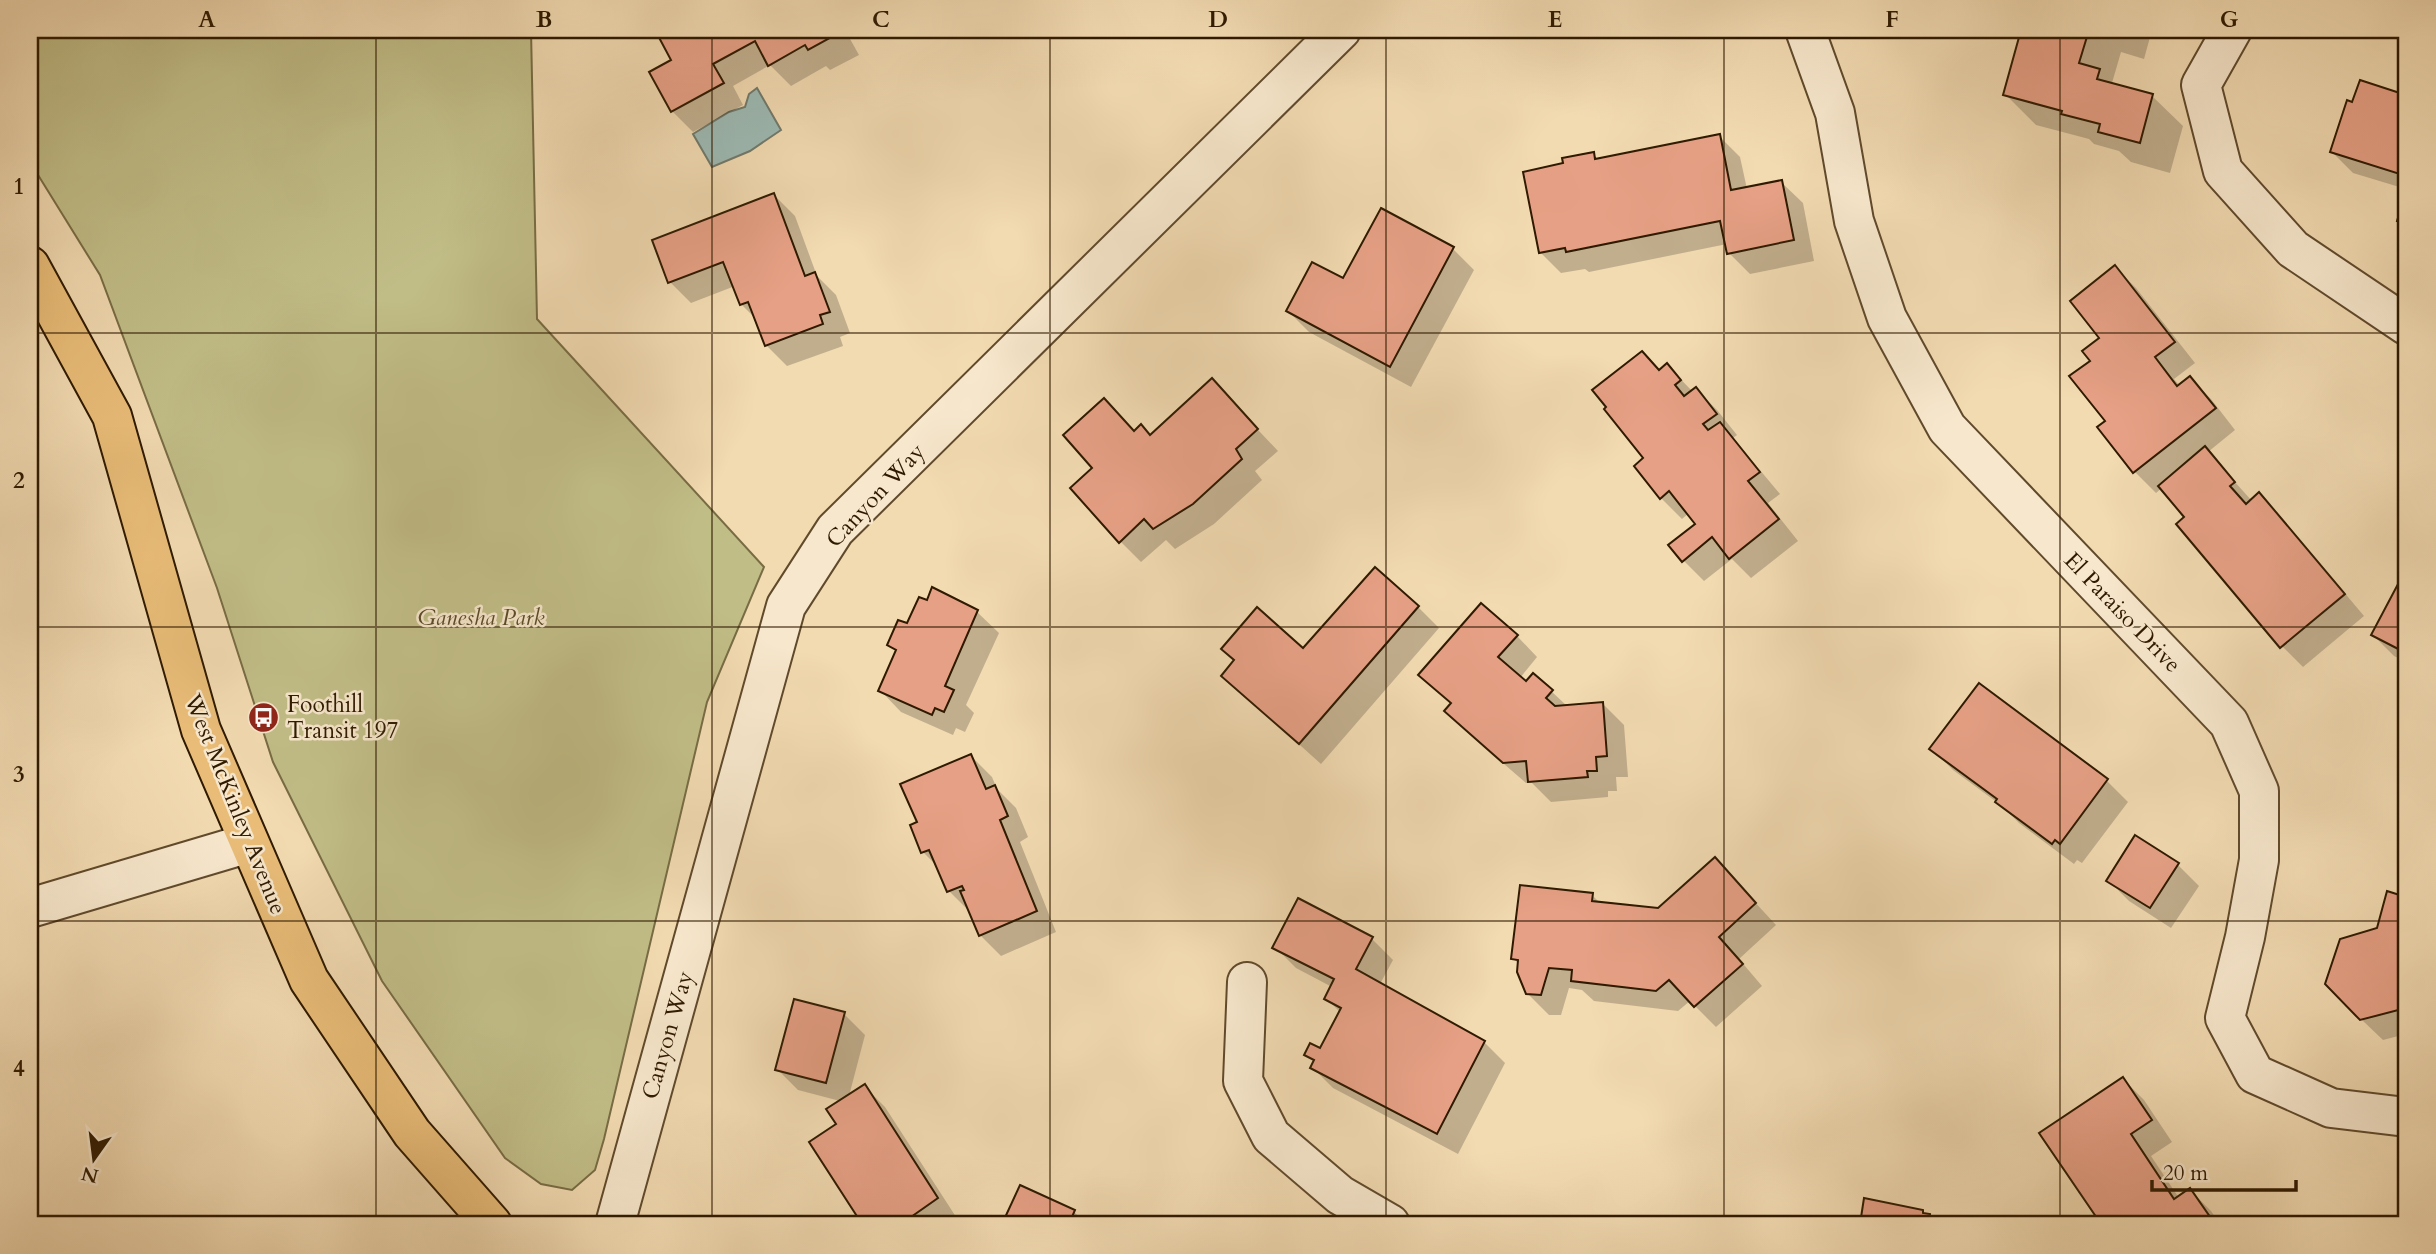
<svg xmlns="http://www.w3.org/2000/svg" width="2436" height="1254" font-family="Cardo,serif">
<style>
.green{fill:#c1bd87;stroke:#786c44;stroke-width:2}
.water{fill:#9cb9b3;stroke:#70796b;stroke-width:2}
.shadow{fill:#0003}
.building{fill:#e6a085;stroke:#2f1a00;stroke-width:2}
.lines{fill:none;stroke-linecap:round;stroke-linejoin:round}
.minor-casing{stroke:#604a2c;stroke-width:42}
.major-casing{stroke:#2f1a00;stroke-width:42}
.minor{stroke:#f7e7cc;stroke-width:38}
.major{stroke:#e9bd78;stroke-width:38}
.grid{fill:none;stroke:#2f1a00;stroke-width:2;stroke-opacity:0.55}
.labels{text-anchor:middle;stroke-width:5;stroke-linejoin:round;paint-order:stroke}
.street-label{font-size:23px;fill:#2f1a00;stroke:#f7e7cc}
.park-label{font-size:23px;font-style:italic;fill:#5b4b28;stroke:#f7e7cc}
.poi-label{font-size:23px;fill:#2f1a00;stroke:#f7e7cc;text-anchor:start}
.neatline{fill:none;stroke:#2f1a00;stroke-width:2.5}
.grid-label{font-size:23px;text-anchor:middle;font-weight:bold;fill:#2f1a00}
</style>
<rect width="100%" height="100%" fill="#f2dab1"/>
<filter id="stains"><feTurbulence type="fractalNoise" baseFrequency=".00286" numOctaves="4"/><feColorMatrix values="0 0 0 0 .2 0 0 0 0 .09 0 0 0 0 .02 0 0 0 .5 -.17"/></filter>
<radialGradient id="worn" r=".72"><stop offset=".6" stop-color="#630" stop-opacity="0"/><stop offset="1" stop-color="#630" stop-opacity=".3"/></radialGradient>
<polygon class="green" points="30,30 531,30 537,319 764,567 707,702 604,1139 595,1170 572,1190 541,1184 505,1158 382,981 273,762 217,588 100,275 30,162"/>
<polygon class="water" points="757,88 781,130 750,151 712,167 693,134 729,112 745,107 749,94"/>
<g class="shadow">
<polygon points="657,30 845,30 859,55 830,70 826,66 791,86 770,65 733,86 743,105 693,132 672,111 674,61"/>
<polygon points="2023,30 2152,30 2144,59 2121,52 2112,83 2152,96 2183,126 2170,173 2131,162 2119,151 2094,144 2089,139 2036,125 2005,94"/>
<polygon points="2361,82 2406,97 2406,189 2353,173 2332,152"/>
<polygon points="1719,136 1740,157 1747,189 1781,182 1803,203 1814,261 1750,274 1729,253 1727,244 1589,272 1585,269 1561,273 1540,252 1565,164 1593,154 1599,160"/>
<polygon points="774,195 795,216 817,276 836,295 850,333 840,337 843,346 787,366 766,345 756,319 741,304 735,286 691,303 670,282"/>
<polygon points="1453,249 1474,270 1411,387 1309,332 1288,311 1344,280"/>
<polygon points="2115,267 2136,288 2195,363 2174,379 2180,386 2190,378 2211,399 2235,430 2208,452 2252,501 2259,495 2280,516 2364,616 2303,667 2282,646 2187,517 2162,488 2156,493 2135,472 2099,427 2107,421 2092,361 2102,339"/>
<polygon points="1642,353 1660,371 1667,365 1693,392 1696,389 1717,410 1737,435 1733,438 1780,494 1768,503 1798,541 1751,578 1732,559 1704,581 1683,560 1697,524 1689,513 1682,519 1661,498 1636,466 1645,459"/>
<polygon points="1212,381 1278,451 1255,471 1262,480 1214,524 1175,549 1166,540 1141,562 1120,541 1094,468 1104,400 1135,432 1151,436"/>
<polygon points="2406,572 2406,662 2394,656 2373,635"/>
<polygon points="933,589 977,612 999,633 966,705 974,713 965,732 956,728 953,735 901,712 880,690 897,652 889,644 927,602"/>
<polygon points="1418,607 1439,628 1321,764 1223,676 1236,661 1304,651"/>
<polygon points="1517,636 1537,657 1520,678 1526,683 1534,675 1567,706 1603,704 1624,725 1628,777 1616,777 1617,791 1608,791 1608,797 1551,802 1532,783 1526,783 1467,732 1446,711 1452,705 1421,675"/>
<polygon points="1980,685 2107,781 2128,802 2082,863 2077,860 2074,864 2019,823 2002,806 1953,770 1932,749"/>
<polygon points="971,756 992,777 997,789 1016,808 1028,837 1020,842 1056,932 1001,956 980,935 970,912 949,891 938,867 923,852 919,823"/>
<polygon points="1715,859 1776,925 1739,959 1762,986 1716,1027 1690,1001 1678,1011 1594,1001 1582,990 1569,988 1561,1015 1549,1015 1527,993 1519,964 1513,958 1592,895 1601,904 1659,910"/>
<polygon points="2178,865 2199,886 2171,928 2129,901 2108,880"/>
<polygon points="2388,894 2406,899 2406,1034 2383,1040 2361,1019 2378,929"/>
<polygon points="1372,939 1393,960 1380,984 1484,1042 1505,1063 1458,1154 1333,1088 1312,1067 1315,1063 1307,1054 1321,1050 1341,1013 1327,999 1332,987 1296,968 1275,947"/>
<polygon points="844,1014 865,1035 849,1096 864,1086 885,1107 958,1220 951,1224 864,1224 811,1143 838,1125 840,1101 798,1090 777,1069"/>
<polygon points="2123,1079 2144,1100 2172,1142 2151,1156 2179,1198 2190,1190 2211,1211 2220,1224 2103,1224 2042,1133"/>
<polygon points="1021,1187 1074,1212 1087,1224 1004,1224"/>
<polygon points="1866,1201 1922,1211 1937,1224 1861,1224"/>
</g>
<g class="building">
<polygon points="655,30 837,30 839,33 808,50 805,45 768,66 755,41 713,64 724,83 671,112 649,72 671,60"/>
<polygon points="2021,30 2089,30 2079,63 2100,69 2097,79 2153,94 2140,143 2098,132 2100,124 2061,114 2062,111 2003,95"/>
<polygon points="2360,80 2406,95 2406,176 2330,152 2347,100 2352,102"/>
<polygon points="1720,134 1731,190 1782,180 1794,240 1727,254 1720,221 1566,252 1565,248 1539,253 1523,172 1563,163 1562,158 1594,152 1595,159"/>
<polygon points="2406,191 2406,224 2397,221"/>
<polygon points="774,193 805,276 815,272 830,312 820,315 823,324 765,346 748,302 740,305 723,262 668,283 652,240"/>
<polygon points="1381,208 1454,247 1390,367 1286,311 1312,262 1343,278"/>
<polygon points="2115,265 2175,342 2155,357 2177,386 2190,376 2216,408 2133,473 2097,427 2105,421 2069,376 2090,361 2082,351 2099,338 2070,301"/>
<polygon points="1642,351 1659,370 1667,363 1681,380 1675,385 1684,396 1696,387 1717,414 1703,424 1708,430 1720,422 1760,472 1748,481 1779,519 1729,559 1712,537 1682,562 1668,545 1695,524 1669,491 1660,499 1634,466 1643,458 1604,409 1606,407 1592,390"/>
<polygon points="1212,378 1258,429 1236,449 1242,459 1193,504 1153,529 1144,519 1119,543 1070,488 1092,468 1063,435 1104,398 1134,431 1141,424 1150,435"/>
<polygon points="2205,446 2235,482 2230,486 2246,504 2259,492 2345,594 2280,648 2176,524 2184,517 2158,486"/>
<polygon points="1375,567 1419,606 1299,744 1221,676 1234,660 1221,649 1257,607 1303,648"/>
<polygon points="2406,569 2406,653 2371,635"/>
<polygon points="932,587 978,610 945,686 954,690 944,712 935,708 932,715 878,691 896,650 887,645 898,620 907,623 919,597 927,600"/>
<polygon points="1481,603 1518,635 1498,657 1526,681 1533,673 1553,690 1546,698 1555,706 1603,702 1607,756 1596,757 1597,771 1587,771 1588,777 1528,782 1526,761 1503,763 1444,711 1451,703 1418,675"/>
<polygon points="1979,683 2108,779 2060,844 2055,840 2052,844 1995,802 1997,799 1929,749"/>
<polygon points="971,754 986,789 995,785 1008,816 1000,820 1037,911 979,936 960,891 964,890 962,886 947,892 929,850 921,853 910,825 917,822 900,784"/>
<polygon points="2135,835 2179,863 2150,908 2106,881"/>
<polygon points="1715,857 1756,903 1719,937 1743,964 1694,1007 1669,980 1656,991 1571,981 1572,970 1549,968 1541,995 1526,994 1517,972 1518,960 1511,959 1520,885 1593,893 1592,901 1658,908"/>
<polygon points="2387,891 2406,897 2406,1008 2360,1020 2325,984 2340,939 2377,928"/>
<polygon points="1298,898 1373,937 1356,969 1485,1041 1437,1134 1310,1068 1314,1060 1304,1055 1310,1043 1320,1048 1341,1008 1324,999 1334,979 1272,948"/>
<polygon points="794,999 845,1012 826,1083 775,1070"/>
<polygon points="2123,1077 2152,1120 2131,1134 2174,1199 2190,1188 2215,1224 2101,1224 2039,1133"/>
<polygon points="865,1084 938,1198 911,1217 915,1224 862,1224 809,1142 836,1124 826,1109"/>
<polygon points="1020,1185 1075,1210 1069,1224 1002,1224"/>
<polygon points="1864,1198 1923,1210 1923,1213 1930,1214 1929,1224 1860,1224"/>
</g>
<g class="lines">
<defs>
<g id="minor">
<polyline points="1805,30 1835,113 1854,221 1887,318 1947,428 2229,723 2259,791 2259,860 2245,937 2225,1018 2255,1074 2331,1108 2406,1117"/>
<polyline points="2232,30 2201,85 2223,171 2293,249 2406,325"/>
<polyline points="30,908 249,843"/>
<polyline points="1247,982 1243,1081 1271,1136 1340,1195 1390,1224"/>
<polyline points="615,1224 786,606 835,530 1341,30"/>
</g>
<polyline id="major" points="30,266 112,416 201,730 309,980 412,1133 492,1224"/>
</defs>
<use href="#minor" class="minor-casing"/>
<use href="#major" class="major-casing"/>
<use href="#minor" class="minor"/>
<use href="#major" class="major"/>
</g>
<path class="grid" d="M376,30v1194M712,30v1194M1050,30v1194M1386,30v1194M1724,30v1194M2060,30v1194M30,333h2376M30,627h2376M30,921h2376"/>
<defs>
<symbol id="bus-disc" viewBox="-11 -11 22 22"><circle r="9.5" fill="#8f2418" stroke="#f7e7cc"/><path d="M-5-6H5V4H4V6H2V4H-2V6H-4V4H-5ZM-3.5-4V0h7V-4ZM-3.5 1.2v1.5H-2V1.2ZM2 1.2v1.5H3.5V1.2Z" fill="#fff"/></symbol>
</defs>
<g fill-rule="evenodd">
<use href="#bus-disc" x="246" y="700" width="35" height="35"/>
</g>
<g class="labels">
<g class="street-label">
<text transform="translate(875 495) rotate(-47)" y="8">Canyon Way</text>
<text transform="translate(2123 612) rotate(46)" y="8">El Paraiso Drive</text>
<text transform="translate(236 804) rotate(68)" y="8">West McKinley Avenue</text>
<text transform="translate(667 1035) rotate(-74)" y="8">Canyon Way</text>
</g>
<g class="park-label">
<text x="481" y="625">Ganesha Park</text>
</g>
<g class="poi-label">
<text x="287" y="712">Foothill<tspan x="287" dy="26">Transit 197</tspan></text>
</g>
</g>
<rect width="2436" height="1254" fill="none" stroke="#f2dab1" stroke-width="77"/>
<g transform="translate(94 1159) rotate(194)" stroke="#f7e7cc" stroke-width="5" paint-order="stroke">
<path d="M0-5L12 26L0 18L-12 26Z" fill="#2f1a00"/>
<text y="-10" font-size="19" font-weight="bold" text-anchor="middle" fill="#2f1a00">N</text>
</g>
<path d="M2152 1180v10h144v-10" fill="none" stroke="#2f1a00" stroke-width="3.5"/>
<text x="2163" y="1180" font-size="21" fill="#2f1a00" stroke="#f7e7cc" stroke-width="5" paint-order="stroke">20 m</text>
<rect x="38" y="38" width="2360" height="1178" class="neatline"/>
<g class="grid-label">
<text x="207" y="27">A</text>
<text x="544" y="27">B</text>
<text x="881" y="27">C</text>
<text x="1218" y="27">D</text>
<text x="1555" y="27">E</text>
<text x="1892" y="27">F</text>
<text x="2229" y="27">G</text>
<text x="19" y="194">1</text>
<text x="19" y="488">2</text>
<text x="19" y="782">3</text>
<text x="19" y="1076">4</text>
</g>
<rect width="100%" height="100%" filter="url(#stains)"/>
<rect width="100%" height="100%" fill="url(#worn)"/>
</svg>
